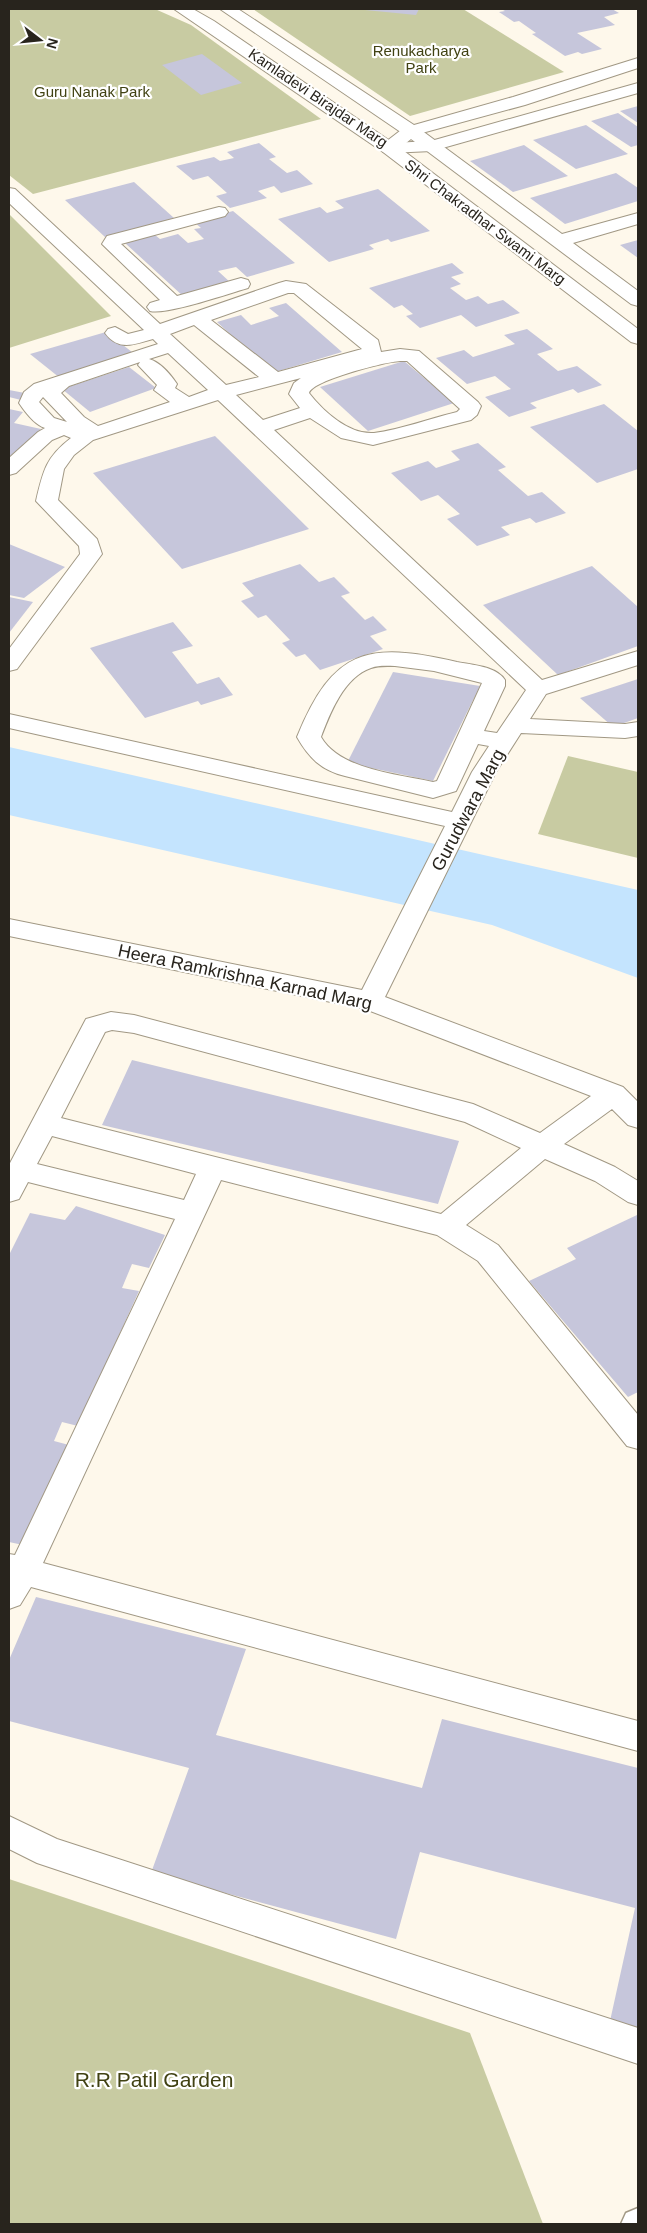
<svg xmlns="http://www.w3.org/2000/svg" width="647" height="2233" viewBox="0 0 647 2233" font-family="Helvetica,sans-serif">
<style>
.green{fill:#c8cba2}
.water{fill:#c4e4fe}
.building{fill:#c6c6db}
.lines{fill:none;stroke-linecap:round;stroke-linejoin:round}
.service-casing{stroke:#a19884;stroke-width:3}
.minor-casing{stroke:#a19884;stroke-width:2}
.tertiary-casing{stroke:#a19884;stroke-width:2}
.service{fill:#fff;fill-rule:evenodd}
.minor{fill:#fff;fill-rule:evenodd}
.tertiary{fill:#fff;fill-rule:evenodd}
.labels{text-anchor:middle;stroke-width:4.5;stroke-linejoin:round;paint-order:stroke}
.far-park-label{font-size:15px;fill:#414213;stroke:#fff}
.far-street-label{font-size:15px;fill:#28241d;stroke:#fff}
.street-label{font-size:18px;fill:#28241d;stroke:#fff}
.near-park-label{font-size:21px;fill:#414213;stroke:#fff}
</style>
<rect width="100%" height="100%" fill="#fef8eb"/>
<g class="green">
<polygon points="9,9 155,9 191,25 321,119 33,194 9,175"/>
<polygon points="253,9 463,9 564,72 410,116"/>
<polygon points="9,214 111,316 9,348"/>
<polygon points="568,756 638,772 638,858 538,834"/>
<polygon points="9,1879 470,2033 543,2224 9,2224"/>
</g>
<polygon class="water" points="9,747 638,890 638,978 492,925 9,815"/>
<g class="building">
<polygon points="355,9 419,9 416,15"/>
<polygon points="501,9 612,9 619,13 604,17 615,25 577,33 602,49 582,54 578,52 565,56 532,34 536,33 519,21 514,22 499,12 505,11"/>
<polygon points="202,54 242,83 201,95 162,65"/>
<polygon points="638,106 638,123 620,111"/>
<polygon points="618,113 638,127 638,145 631,147 591,121"/>
<polygon points="586,125 628,154 576,169 533,140"/>
<polygon points="259,143 276,157 269,159 287,173 297,170 313,184 281,193 274,186 258,191 267,198 230,208 216,196 227,193 208,176 193,180 176,166 214,157 220,161 234,158 227,152"/>
<polygon points="524,145 568,176 513,192 470,161"/>
<polygon points="616,173 638,188 638,201 565,224 530,198"/>
<polygon points="134,182 174,218 105,237 65,200"/>
<polygon points="378,189 430,231 391,242 388,239 369,245 374,249 329,262 278,219 320,207 327,213 344,208 335,201"/>
<polygon points="233,211 295,263 247,277 236,267 218,271 231,283 184,297 125,243 155,235 160,239 178,234 188,243 204,239 194,229 201,228 194,222"/>
<polygon points="638,240 638,258 620,245"/>
<polygon points="452,263 464,273 451,277 461,284 450,288 466,300 478,296 488,304 503,300 520,313 476,327 461,315 420,328 406,316 413,314 402,305 394,308 369,288"/>
<polygon points="286,303 342,352 272,373 217,322 241,315 251,325 279,316 269,308"/>
<polygon points="527,329 553,349 537,354 558,371 577,366 602,385 578,393 573,389 530,403 537,408 509,417 485,397 511,389 495,376 467,384 436,358 464,350 473,357 515,344 504,335"/>
<polygon points="106,332 132,352 60,378 30,354"/>
<polygon points="404,361 454,403 368,431 320,387"/>
<polygon points="129,367 156,388 90,412 62,389"/>
<polygon points="9,390 30,394 25,401 9,397"/>
<polygon points="604,404 638,431 638,469 597,483 530,427"/>
<polygon points="9,409 23,412 14,423 41,429 11,462 9,461"/>
<polygon points="215,436 309,529 182,569 93,473"/>
<polygon points="478,443 506,467 498,470 528,496 542,492 566,513 536,523 530,518 501,527 510,535 477,546 447,519 460,514 438,495 421,501 391,473 428,461 436,468 460,460 451,451"/>
<polygon points="9,544 65,567 24,598 9,595"/>
<polygon points="300,564 319,582 334,577 350,593 341,596 365,620 373,616 387,630 370,636 383,649 320,670 305,654 296,657 282,643 290,640 266,615 258,618 241,601 254,596 242,583"/>
<polygon points="592,566 638,607 638,646 558,675 483,605"/>
<polygon points="9,597 33,602 9,633"/>
<polygon points="173,622 193,646 172,652 197,684 219,677 233,695 201,705 198,701 145,718 90,648"/>
<polygon points="393,672 480,686 433,781 347,763"/>
<polygon points="638,679 638,718 613,727 580,698"/>
<polygon points="132,1060 459,1141 438,1204 102,1125"/>
<polygon points="76,1206 165,1235 149,1268 132,1264 122,1288 139,1291 78,1426 62,1422 54,1441 69,1445 23,1545 9,1542 9,1255 30,1213 65,1220"/>
<polygon points="637,1215 638,1392 628,1397 529,1281 576,1259 567,1248"/>
<polygon points="36,1597 246,1649 216,1735 422,1788 442,1719 638,1768 638,2038 608,2030 635,1908 420,1852 396,1939 151,1873 189,1768 9,1721 9,1660"/>
</g>
<g class="lines">
<g class="service-casing">
<polygon id="service" points="638,2208 638,2224 621,2224 626,2213"/>
</g>
<g class="minor-casing">
<g id="minor">
<polygon points="411,126 417,127 562,234 638,213 638,224 573,243 638,291 638,306 631,304 411,139 400,148 638,329 638,344 631,342 383,152 380,148 383,144 405,127"/>
<path d="M9 188 15 189 160 324 279 283 286 281 306 284 378 340 381 352 400 349 419 351 478 402 481 406 477 415 471 420 373 445 341 438 310 418 274 430 542 680 638 651V665L546 694 530 719 625 724 638 722V736L625 738 521 733 496 772 385 997 623 1087 638 1102V1128L628 1125 612 1109 564 1144 615 1167 638 1181V1205L628 1202 595 1181 545 1159 466 1225 498 1245 638 1415V1449L627 1446 478 1261 437 1235 221 1180 43 1563 638 1721V1751L31 1587 20 1605 9 1609V1554L15 1555 175 1219 28 1182 19 1199 9 1202V1165L86 1019 111 1012 134 1015 473 1104 540 1133 591 1096 365 1009 9 936V919L362 990 445 826 9 728V714L452 812 472 772 489 746 478 744 456 791 433 798 345 776C321 770 309 758 297 737 333 649 367 641 457 662 472 665 496 666 505 680V686L484 731 497 733 526 690 218 400 93 440 74 455 64 469 58 500 97 539 102 554 17 669 9 671V649L80 554 79 546 36 501C43 471 46 457 71 438L64 435 52 440 16 473 9 475V458L38 432 45 428C35 425 25 412 19 403L24 392 34 384 158 344 153 339C135 344 119 352 105 333L108 329 115 327 128 334 144 330 9 203ZM288 293H294L362 349 278 372 211 320ZM194 325 259 377 226 385 170 334ZM168 353 208 390 189 397 175 388 177 384C171 375 160 362 149 359ZM400 361H407L460 409 457 412C431 418 400 430 374 433 349 435 323 411 309 393 313 380 385 362 400 361ZM140 362 138 365 157 385 154 390 170 402 98 426 84 417 61 393 69 386ZM301 378 294 383 289 394 300 408 263 420 236 395ZM43 397 44 398 67 422 54 418 39 402ZM395 666 434 671 482 683 437 781 433 782C398 774 340 770 321 737 330 713 344 677 371 668 379 665 387 666 395 666ZM112 1030 134 1033 465 1122 521 1148 441 1214 61 1118 105 1032ZM52 1136 196 1174 184 1200 37 1164Z"/>
<path d="M219 207 225 208 228 212 225 216 121 244 177 296 241 278 248 280 250 284 248 288C227 294 167 315 150 311L147 307 150 303 160 300 102 244 107 236Z"/>
<polygon points="9,1816 57,1839 638,2028 638,2064 37,1863 9,1849"/>
</g>
</g>
<g class="tertiary-casing">
<g id="tertiary">
<polygon points="174,9 193,9 214,21 393,143 431,141 638,83 638,93 432,151 389,153 383,152"/>
<polygon points="220,9 238,9 414,125 513,97 638,58 638,68 525,105 411,136 405,135"/>
</g>
</g>
<use href="#service" class="service"/>
<use href="#minor" class="minor"/>
<use href="#tertiary" class="tertiary"/>
</g>
<g class="labels">
<g class="far-park-label">
<text x="421" y="56">Renukacharya<tspan x="421" dy="17">Park</tspan></text>
<text x="92" y="97">Guru Nanak Park</text>
</g>
<g class="far-street-label">
<text transform="translate(318 98) rotate(34)" y="5">Kamladevi Birajdar Marg</text>
<text transform="translate(485 222) rotate(37)" y="5">Shri Chakradhar Swami Marg</text>
</g>
<g class="street-label">
<text transform="translate(468 810) rotate(-62)" y="6">Gurudwara Marg</text>
<text transform="translate(245 977) rotate(12)" y="6">Heera Ramkrishna Karnad Marg</text>
</g>
<g class="near-park-label">
<text x="154" y="2087">R.R Patil Garden</text>
</g>
</g>
<rect width="647" height="2233" fill="none" stroke="#28241d" stroke-width="20"/>
<g transform="translate(40 40) rotate(106)" stroke="#ffffff" stroke-width="4" paint-order="stroke">
<path d="M0-4L9 19L0 12L-9 19Z" fill="#28241d"/>
<text y="-8" font-size="14" font-weight="bold" text-anchor="middle" fill="#28241d">N</text>
</g>
</svg>
